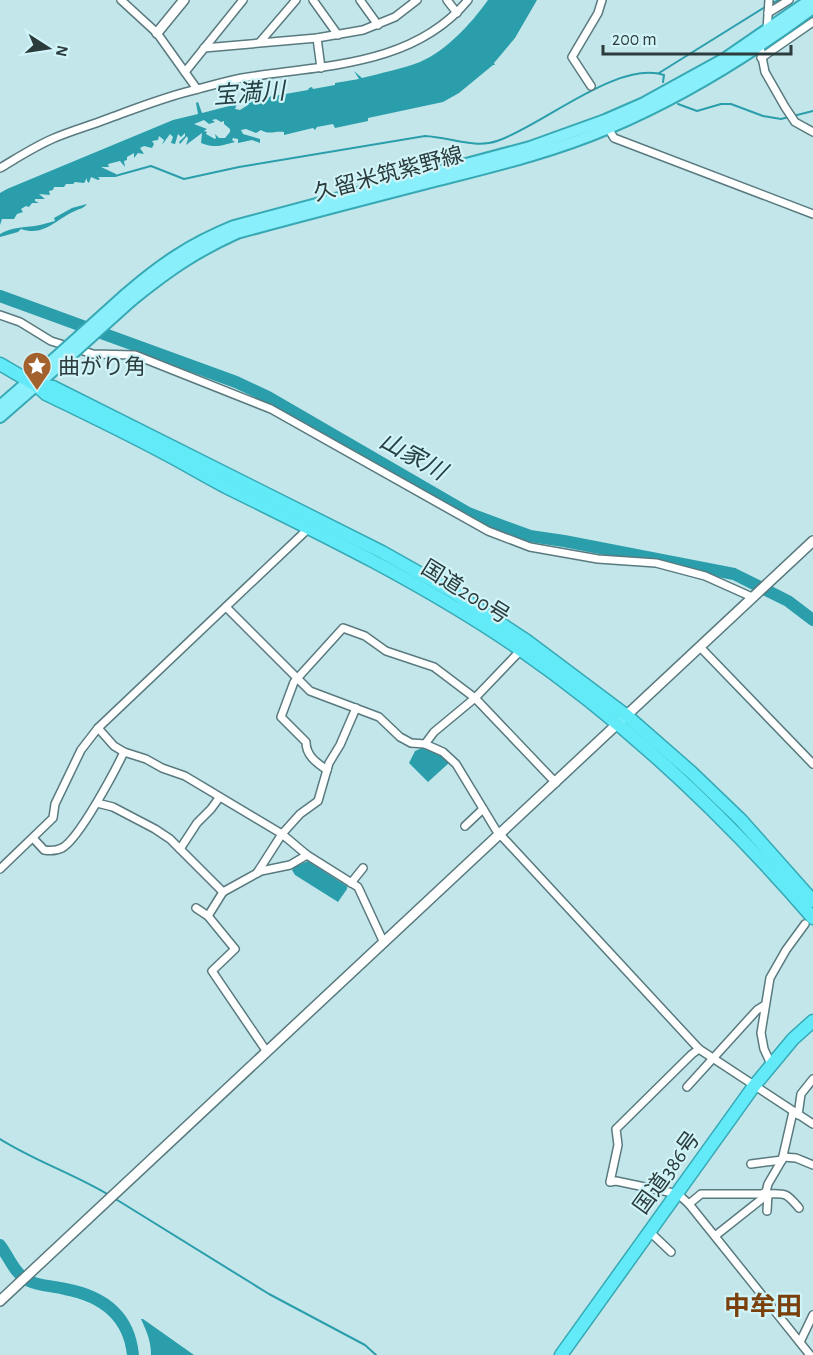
<svg xmlns="http://www.w3.org/2000/svg" width="813" height="1355" viewBox="0 0 813 1355" font-family="'Alegreya Sans','Noto Sans JP',sans-serif">
<style>
.water{fill:#2a9eab;fill-rule:evenodd}
.lines{fill:none;stroke-linecap:round;stroke-linejoin:round}
.stream{stroke:#2a9eab;stroke-width:2}
.river{stroke:#2a9eab;stroke-width:12}
.minor-casing{stroke:#597a7e;stroke-width:10}
.tertiary-casing{stroke:#597a7e;stroke-width:12}
.primary-casing{stroke:#36a9b5;stroke-width:14}
.trunk-casing{stroke:#36a9b5;stroke-width:15}
.minor{stroke:#fff;stroke-width:7}
.tertiary{stroke:#fff;stroke-width:9}
.primary{stroke:#89effa;stroke-width:10}
.trunk{stroke:#62eaf8;stroke-width:12}
.primary-bridge-casing{stroke:#36a9b5;stroke-width:14;stroke-linecap:butt}
.primary-bridge{stroke:#89effa;stroke-width:10}
.labels{text-anchor:middle;stroke-width:4.5;stroke-linejoin:round;paint-order:stroke}
.street-label{font-size:22px;fill:#2c3b3c;stroke:#d0f4f8}
.poi-label{font-size:22px;fill:#2c3b3c;stroke:#d0f4f8;text-anchor:start}
.water-label{font-size:24px;font-style:italic;fill:#274043;stroke:#d0f4f8}
.quarter-label{font-size:26px;font-weight:bold;fill:#7a400c;stroke:#d0f4f8}
</style>
<rect width="100%" height="100%" fill="#c3e6eb"/>
<g class="water">
<path d="M488 0H537L515 38 494 63 495 65H493L459 93 443 102 368 118V121L335 128 333 124 317 127 315 130 313 128 284 135V132C276 131 268 135 261 130L256 133 246 129 241 130 243 134 260 139V143L252 140 238 143V139L233 138 232 140 235 142C222 145 217 149 201 143L202 133 186 145 188 139 187 136 180 144 179 142 185 136V133L181 137 178 134 175 144 171 143 173 137 170 134 162 145 164 140 159 136 158 140 152 141 154 144 152 148 144 146 140 148 144 154 138 153 134 158V153L127 157V160L124 161 125 167 120 161 108 164 109 167H101L116 174V177H98L100 179 98 180 91 177 89 183 87 181V178L84 183 75 182 73 184H66L64 187H54L53 190 49 191 50 195 39 194 45 199H35V201L39 203H32L29 207 26 206 21 209 23 212 17 214 14 219H2L0 225V193L7 189 173 120 198 114 196 103 198 102 202 113 237 104 235 109 240 110 248 105 251 100 308 90 309 88 312 87 313 89 335 85V83L359 79 354 71 362 78C381 73 402 69 420 62 447 50 471 24 488 0ZM216 119 221 122 224 121V124L230 129V132L225 138H219L215 134 216 138 215 139 206 134 207 132 204 131 207 129 194 124 204 120 209 124 215 122 212 120Z"/>
<path d="M87 204C83 209 81 208 75 211 56 219 44 237 21 229L18 232 0 237V234C13 226 26 228 40 225 45 224 50 222 55 221L54 218 72 208Z"/>
<polygon points="422,748 433,750 450,762 428,782 409,763 415,751"/>
<polygon points="308,861 347,886 347,889 338,902 295,875 292,870 294,867"/>
<path d="M141 1319H143L194 1355H151C151 1341 147 1332 141 1319Z"/>
</g>
<g class="lines">
<g class="stream">
<polyline points="770,4 779,0"/>
<polyline points="659,73 765,7"/>
<polyline points="678,104 697,111 721,104 731,104 763,116 781,119 813,111"/>
<path d="M115 176 151 166 184 179 239 167 425 136C449 137 475 149 497 141 542 126 617 60 664 75L663 82"/>
<path d="M0 1139C35 1161 74 1174 109 1195"/>
<polyline points="114,1198 269,1294 365,1345 376,1355"/>
</g>
<g class="river">
<polyline points="0,296 236,382 268,397 468,513 530,536 564,541 734,574 788,601 813,620"/>
<path d="M0 1245C9 1257 15 1275 29 1281 39 1286 54 1286 65 1289 103 1296 129 1316 133 1355"/>
</g>
<g class="minor-casing">
<g id="minor">
<polyline points="121,0 157,33 197,89"/>
<polyline points="313,0 338,35"/>
<polyline points="360,0 378,25"/>
<polyline points="447,0 457,13"/>
<polyline points="768,13 789,0"/>
<polyline points="767,30 769,0"/>
<polyline points="317,38 321,68"/>
<polyline points="260,42 296,0"/>
<polyline points="760,47 765,72 785,107 795,122 813,132"/>
<polyline points="204,48 317,38 363,30 395,17 417,0"/>
<polyline points="761,58 813,22"/>
<polyline points="185,72 243,0"/>
<polyline points="591,86 572,57 598,13 602,0"/>
<polyline points="608,128 614,138 813,214"/>
<path d="M0 168C17 158 34 147 52 139 70 131 89 126 107 119 137 108 167 96 198 89 213 85 227 81 242 78 321 65 413 67 468 0"/>
<polyline points="0,315 20,322 51,341 93,354 135,355 271,409 488,531 530,547 598,559 656,563 705,576 752,597"/>
<polyline points="226,607 310,691 379,717 400,737 411,743 425,744 443,752 456,764 496,830 699,1049 813,1124"/>
<polyline points="700,647 813,764"/>
<polyline points="98,728 114,746 124,752 146,759 162,768 185,776 282,834 307,855 358,887 384,943"/>
<polyline points="425,744 434,732 475,698 521,650"/>
<path d="M327 770C317 763 306 756 306 742L281 717 294 682 343 628 365 636 386 651 434 667 475 698 556 783"/>
<polyline points="97,803 113,807 155,829 170,839 223,892"/>
<polyline points="465,826 483,809"/>
<path d="M33 838 44 850C50 851 56 851 62 848 79 839 115 771 124 752"/>
<polyline points="180,849 197,823 211,809 219,798"/>
<polyline points="0,869 53,818 55,804 81,750 98,728 310,527"/>
<polyline points="257,873 282,834 300,814 318,801 329,763 340,745 356,708"/>
<polyline points="351,883 363,868"/>
<polyline points="196,908 208,916"/>
<polyline points="699,1049 692,1054 616,1129 618,1145 610,1182 616,1181 678,1194 689,1204 810,1355"/>
<polyline points="267,1052 212,971 235,949 208,916 223,892 261,871 290,865 307,855"/>
<polyline points="771,1064 764,1049 761,1033 770,978 786,950 805,924"/>
<polyline points="687,1087 757,1010 765,1005"/>
<polyline points="798,1115 801,1094 813,1079"/>
<polyline points="783,1157 796,1158 813,1165"/>
<polyline points="751,1164 782,1160"/>
<path d="M766 1192 768 1194C787 1193 787 1194 799 1208"/>
<polyline points="689,1204 701,1194 762,1194 766,1192 768,1184 782,1160 793,1112"/>
<polyline points="767,1211 768,1194"/>
<polyline points="650,1232 671,1252"/>
<polyline points="715,1236 768,1194"/>
<polyline points="800,1342 813,1315"/>
</g>
</g>
<g class="tertiary-casing">
<g id="tertiary">
<polyline points="157,33 184,0"/>
<polyline points="0,1301 813,541"/>
</g>
</g>
<g class="primary-casing">
<g id="primary">
<path d="M126 294C162 263 190 244 234 226L530 147 605 120 644 103 724 59 810 0"/>
<path d="M132 300C168 271 195 252 237 233 303 215 369 198 435 181 494 166 553 152 609 128 682 97 750 55 813 8"/>
<polyline points="0,406 55,358"/>
<polyline points="0,417 62,363"/>
</g>
</g>
<g class="trunk-casing">
<g id="trunk">
<path d="M0 364 36 385 46 394C85 413 125 432 164 453 185 464 205 476 226 487 326 536 426 585 518 648 628 724 726 817 813 918"/>
<polyline points="36,385 53,387 382,552 453,592 527,641 627,716 691,772 741,820 813,901"/>
<polyline points="561,1355 754,1086 793,1039 813,1021"/>
</g>
</g>
<use href="#minor" class="minor"/>
<use href="#tertiary" class="tertiary"/>
<use href="#primary" class="primary"/>
<use href="#trunk" class="trunk"/>
<g class="primary-bridge-casing">
<g id="primary-bridge">
<polyline points="55,358 126,294"/>
<polyline points="62,363 132,300"/>
</g>
</g>
<use href="#primary-bridge" class="primary-bridge"/>
</g>
<defs>
<g id="sight-pin" transform="scale(1.5)"><path d="M0 17L-7.5 6A9.5 9.5 0 1 1 7.5 6Z" fill="#a2612d" stroke="#d0f4f8"/><path d="M0-6L1.8-2.2L6-1.7L2.9 1.2L3.7 5.4L0 3.3L-3.7 5.4L-2.9 1.2L-6-1.7L-1.8-2.2Z" fill="#fff"/></g>
</defs>
<g fill-rule="evenodd">
<use href="#sight-pin" x="37" y="366"/>
</g>
<g class="labels">
<g class="street-label">
<text transform="translate(388 173) rotate(-15)" y="8">久留米筑紫野線</text>
<text transform="translate(466 591) rotate(32)" y="8">国道200号</text>
<text transform="translate(666 1172) rotate(-54)" y="8">国道386号</text>
</g>
<g class="poi-label">
<text x="58" y="374">曲がり角</text>
</g>
<g class="water-label">
<text transform="translate(249 93) rotate(-4)" y="8">宝満川</text>
<text transform="translate(413 456) rotate(29)" y="8">山家川</text>
</g>
<g class="quarter-label">
<text x="763" y="1315">中牟田</text>
</g>
</g>
<g transform="translate(48 48) rotate(102)" stroke="#d0f4f8" stroke-width="4.5" paint-order="stroke">
<path d="M0-4.5L10 22L0 15L-10 22Z" fill="#2c3b3c"/>
<text y="-9" font-size="16" font-weight="bold" text-anchor="middle" fill="#2c3b3c">N</text>
</g>
<path d="M603 45v9h188v-9" fill="none" stroke="#2c3b3c" stroke-width="3"/>
<text x="612" y="45" font-size="18" fill="#2c3b3c" stroke="#d0f4f8" stroke-width="4.5" paint-order="stroke">200 m</text>
</svg>
